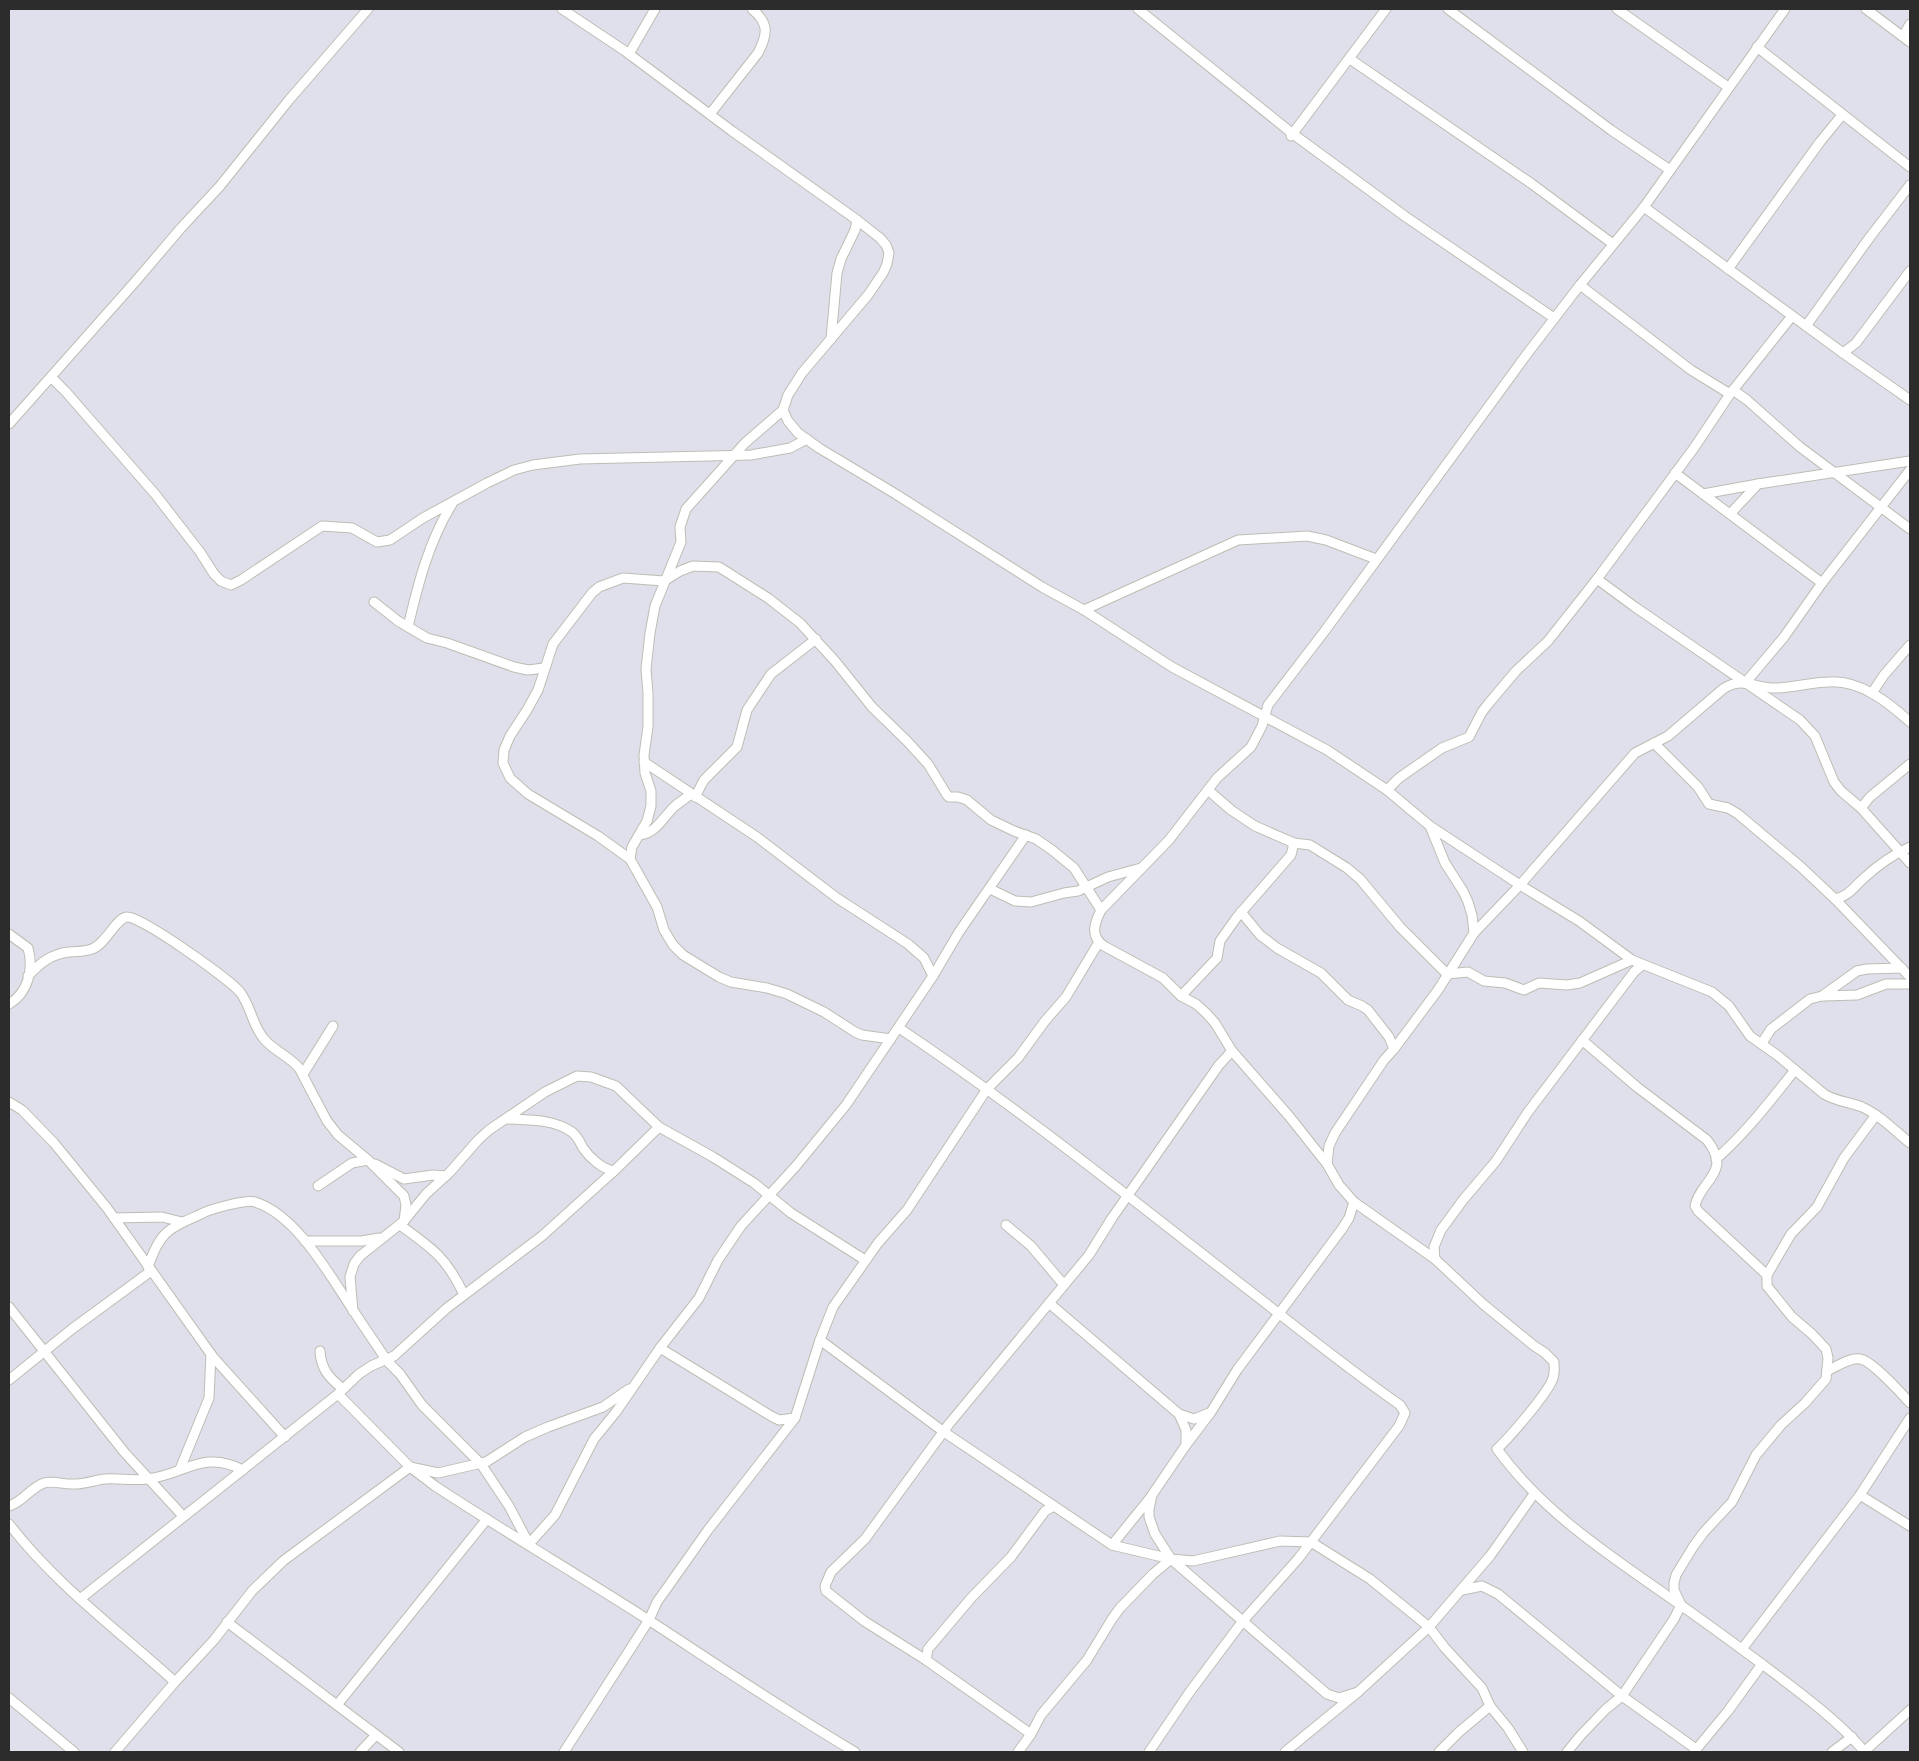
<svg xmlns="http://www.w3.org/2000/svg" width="1919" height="1761" viewBox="0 0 1919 1761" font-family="Overpass,sans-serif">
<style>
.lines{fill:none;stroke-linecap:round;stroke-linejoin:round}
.street-casing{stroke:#bcbeb3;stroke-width:11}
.street{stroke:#fff;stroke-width:9}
</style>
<rect width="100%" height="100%" fill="#e0e0ec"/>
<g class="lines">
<g class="street-casing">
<g id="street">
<path d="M562 9 625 51 732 131 857 220 880 238 886 245 889 253 887 264 883 273 868 295 802 373 788 395 783 410 788 421 798 433 819 448 894 493 1042 587 1084 610 1172 667 1327 750 1387 790 1430 826 1520 885 1579 921 1632 960 1712 992 1729 1006 1750 1036 1777 1055 1824 1094C1835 1101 1849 1102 1862 1107 1880 1115 1895 1131 1910 1143"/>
<polyline points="1138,9 1293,134 1406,217 1554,318"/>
<polyline points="1448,9 1611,130 1670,170"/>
<polyline points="1617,9 1728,87"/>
<path d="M1785 9 1644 207 1580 285 1527 354 1324 632 1268 705 1262 726 1251 747 1217 778 1169 840 1101 910C1094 924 1090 936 1104 946L1163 978 1181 996 1196 1004 1206 1013 1215 1023 1232 1051 1289 1116 1327 1164 1339 1185 1354 1202 1435 1259 1483 1304 1533 1345 1545 1353 1554 1362C1554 1367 1555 1373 1553 1378 1549 1392 1509 1438 1497 1449 1543 1512 1605 1552 1669 1597 1704 1621 1739 1647 1774 1673 1806 1697 1839 1722 1865 1752"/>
<polyline points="1866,9 1910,42"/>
<polyline points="1903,36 1910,24"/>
<polyline points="1757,47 1910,167"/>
<polyline points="629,54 655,9"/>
<polyline points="1350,59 1532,184 1613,244"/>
<path d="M710 114 758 53C768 34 769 23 752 9"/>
<polyline points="1291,136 1386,9"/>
<polyline points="1644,207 1843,353 1910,400"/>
<polyline points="1728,269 1820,142 1842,115"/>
<polyline points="1580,285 1691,370 1730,394"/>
<polyline points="1806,326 1870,237 1910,185"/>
<polyline points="831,339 837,273 841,259 855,230 857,220"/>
<polyline points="1843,353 1856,343 1910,271"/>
<polyline points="51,377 66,392 155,494 200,552 214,574 221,581 231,585 241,580 322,526 352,528 377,542 390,540 423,518 487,483 514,470 533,465 580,459 751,455 790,448 807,439"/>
<polyline points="1733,390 1747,400 1800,447 1910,529"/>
<polyline points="783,410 745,443 686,509 680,527 681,542 655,606 650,633 646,669 648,693 648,727 644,755 645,773 651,791 651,806 647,821 632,847 630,859 657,907 664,930 673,945 683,955 719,977 731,982 767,988 787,994 824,1012 855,1032 862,1035 891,1039"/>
<polyline points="9,424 135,282 181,228 220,186 289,100 368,9"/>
<polyline points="1675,473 1822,583"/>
<polyline points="1703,494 1758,484"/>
<polyline points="1730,514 1758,484 1910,461"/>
<polyline points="1597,579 1635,607 1800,720 1815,736 1834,782 1841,791 1861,808 1910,863"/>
<polyline points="374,602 398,621 427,638 447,643 514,667 528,670 544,668"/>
<polyline points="1084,610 1238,540 1307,536 1326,540 1376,559"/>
<path d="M408 627C418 584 429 541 452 504"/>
<polyline points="1746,682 1784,637 1822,583 1910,470"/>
<polyline points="1872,693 1884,675 1910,645"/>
<polyline points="1654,743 1698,787 1709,804 1728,808 1738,814 1801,867 1835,899 1910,977"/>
<polyline points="644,762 757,837 837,898 908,944 924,958 933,976"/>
<polyline points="1208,790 1231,810 1255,826 1294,843 1310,845 1347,868 1360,879 1400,927 1447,974 1468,972 1484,981 1505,983 1524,990 1539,983 1567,985 1580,983 1632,960"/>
<polyline points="1387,790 1399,778 1442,748 1469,737 1482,712 1489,703 1516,671 1548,641 1597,579 1694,448 1730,394 1792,316"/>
<polyline points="695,797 704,780 737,747 747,710 771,674 816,639"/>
<polyline points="1861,808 1870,797 1910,764"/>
<polyline points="1430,826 1445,863 1463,891 1468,902 1472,915 1474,933"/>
<path d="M639 835C656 834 663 817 675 806 680 802 686 798 691 794"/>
<polyline points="630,859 598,836 528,794 510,778 503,763 504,750 510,736 527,710 538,690 553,644 592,593 599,587 623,578 664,581 680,571 693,566 719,567 768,598 800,623 835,661 872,707 907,741 928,764 947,795 949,797 958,797 967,800 991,820 1014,831 1036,839 1052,850 1074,868 1101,910"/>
<polyline points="990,889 1015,901 1031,902 1064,893 1078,891 1108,877 1141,868"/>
<path d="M1835 899C1849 896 1854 887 1864 878 1877 866 1894 854 1910 847"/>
<polyline points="1241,912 1260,935 1277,948 1321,973 1348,1000 1362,1006 1368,1010 1389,1037 1394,1049"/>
<path d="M9 934 28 948C34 969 28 993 9 1004"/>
<path d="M28 976C40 963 51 954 69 952 77 951 84 952 92 949 106 944 116 918 127 917 141 916 229 979 240 992 251 1006 252 1025 264 1039 274 1051 289 1056 299 1068L327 1121 338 1135 368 1160 404 1196 406 1205 404 1221"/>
<polyline points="1181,996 1217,958 1220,941 1237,917 1291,855 1294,843"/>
<polyline points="1823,996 1857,995 1886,984 1910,984"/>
<path d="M899 1028C1023 1111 1140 1206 1259 1298 1305 1334 1351 1371 1400 1405L1405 1413 1399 1426 1298 1559 1242 1622 1189 1693 1149 1752"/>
<path d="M1582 1040 1637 1087 1707 1140C1733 1173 1700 1180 1695 1206L1698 1211 1767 1275"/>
<polyline points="1762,1043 1771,1029 1810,999 1822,996 1857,971 1867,969 1902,968"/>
<polyline points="303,1074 333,1026"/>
<polyline points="9,1102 22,1110 54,1143 107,1208 213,1357 285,1437"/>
<path d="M507 1119C529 1120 553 1119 572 1132 578 1137 580 1142 583 1148 590 1158 602 1169 614 1171"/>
<path d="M1716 1159C1746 1133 1770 1101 1795 1070"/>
<polyline points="375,1164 404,1179 433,1175 446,1176"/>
<path d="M1327 1164 1329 1146 1335 1133 1384 1060 1394 1049 1438 990 1474 933 1520 885 1635 753 1668 736 1723 689C1741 676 1755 688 1775 688 1793 688 1811 682 1829 682 1860 680 1888 702 1910 722"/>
<polyline points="318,1186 352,1163 368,1160"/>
<polyline points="1354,1202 1349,1218 1342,1229 1237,1370 1211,1412 1186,1445 1152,1495 1149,1509 1149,1517 1155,1534 1171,1559 1327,1694 1339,1698 1358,1692"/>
<polyline points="114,1218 162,1217 182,1222"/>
<path d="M400 1225C432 1248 447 1258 464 1295"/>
<polyline points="1006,1225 1031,1246 1064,1285"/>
<polyline points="305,1241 362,1241 379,1238"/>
<polyline points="1435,1259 1434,1247 1441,1230 1463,1200 1496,1161 1528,1112 1634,972 1642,965"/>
<path d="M148 1267C160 1231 168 1229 201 1214 210 1209 247 1199 255 1202 297 1215 330 1276 353 1310 364 1327 376 1344 387 1361L400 1374 422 1405 481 1464 509 1506 529 1544 555 1515 594 1439 616 1412 660 1348 699 1298 718 1260 741 1226 796 1166 846 1105 933 976 959 932 1026 835"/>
<polyline points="1049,1303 1179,1414 1186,1430 1186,1445"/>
<polyline points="9,1307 125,1453 183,1516"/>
<polyline points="353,1311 350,1277 354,1264 360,1256 404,1221 426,1194 450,1172 478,1140 489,1130 545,1092 577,1076 591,1077 616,1086 659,1127 713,1157 754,1183 791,1213 865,1260"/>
<polyline points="820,1340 944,1432 1112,1545 1171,1559 1193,1561 1280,1541 1311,1542 1370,1579 1429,1627 1445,1648 1482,1688 1490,1706 1508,1728 1523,1752"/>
<polyline points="660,1348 771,1416 779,1420 795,1418"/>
<path d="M320 1351C321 1369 329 1378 343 1389"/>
<path d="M1827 1371C1836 1367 1850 1357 1860 1359 1871 1360 1902 1394 1910 1403"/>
<polyline points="9,1380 72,1329 151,1271"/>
<path d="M338 1394 410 1467 435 1486C505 1532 577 1574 647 1619 716 1664 784 1710 855 1752"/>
<polyline points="1179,1414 1194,1419 1209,1413"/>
<polyline points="180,1469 209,1398 211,1354"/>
<polyline points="1860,1495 1910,1526"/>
<path d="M9 1506C23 1502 30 1488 44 1483 53 1480 65 1485 74 1484 85 1484 95 1480 105 1479 119 1478 133 1481 147 1479 184 1475 203 1449 243 1470"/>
<path d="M9 1524C56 1585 118 1630 175 1682"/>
<polyline points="1112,1545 1150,1498"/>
<polyline points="1462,1590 1482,1586 1498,1594 1622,1696 1696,1749"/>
<polyline points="80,1599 338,1394 359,1374 371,1366 394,1356 447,1308 542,1236 614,1171 659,1127"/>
<polyline points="227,1622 399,1752"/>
<polyline points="1742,1649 1860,1495 1910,1418"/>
<polyline points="926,1660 928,1649 972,1597 1011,1557 1045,1511 1054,1506"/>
<polyline points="9,1698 74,1752"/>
<polyline points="337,1705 487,1519"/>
<polyline points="1031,1734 926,1660 864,1621 826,1591 825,1586 831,1572 865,1539 949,1424 1089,1255 1112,1218 1219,1065 1232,1051"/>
<polyline points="1865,1751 1910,1710"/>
<polyline points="115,1752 175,1682 214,1640 252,1591 283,1561 410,1467 438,1473 486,1462 525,1437 548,1427 603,1407 629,1389"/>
<polyline points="360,1752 376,1735"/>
<polyline points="564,1752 649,1620 657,1602 667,1588 708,1530 795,1418 820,1340 833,1307 878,1243 907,1210 987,1089 1018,1058 1045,1021 1066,997 1099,942"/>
<polyline points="1018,1752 1031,1734 1041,1715 1087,1660 1112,1619 1120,1608 1153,1574 1171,1559"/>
<polyline points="1285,1752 1358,1692 1429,1627 1490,1556 1534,1494"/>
<polyline points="1439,1752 1459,1732 1490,1706"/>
<polyline points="1567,1752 1581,1735 1606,1709 1622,1696 1674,1619 1681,1605 1674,1590 1674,1583 1676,1575 1693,1547 1704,1532 1732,1502 1756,1455 1781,1425 1805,1403 1826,1379 1828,1358 1826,1349 1812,1334 1792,1317 1767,1286 1767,1275 1791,1234 1817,1207 1844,1158 1876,1115"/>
<polyline points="1694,1752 1728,1711 1762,1664"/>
<polyline points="1832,1752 1852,1737"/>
</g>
</g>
<use href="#street" class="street"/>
</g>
<rect width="1919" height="1761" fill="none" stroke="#2c2c2c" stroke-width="20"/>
</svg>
